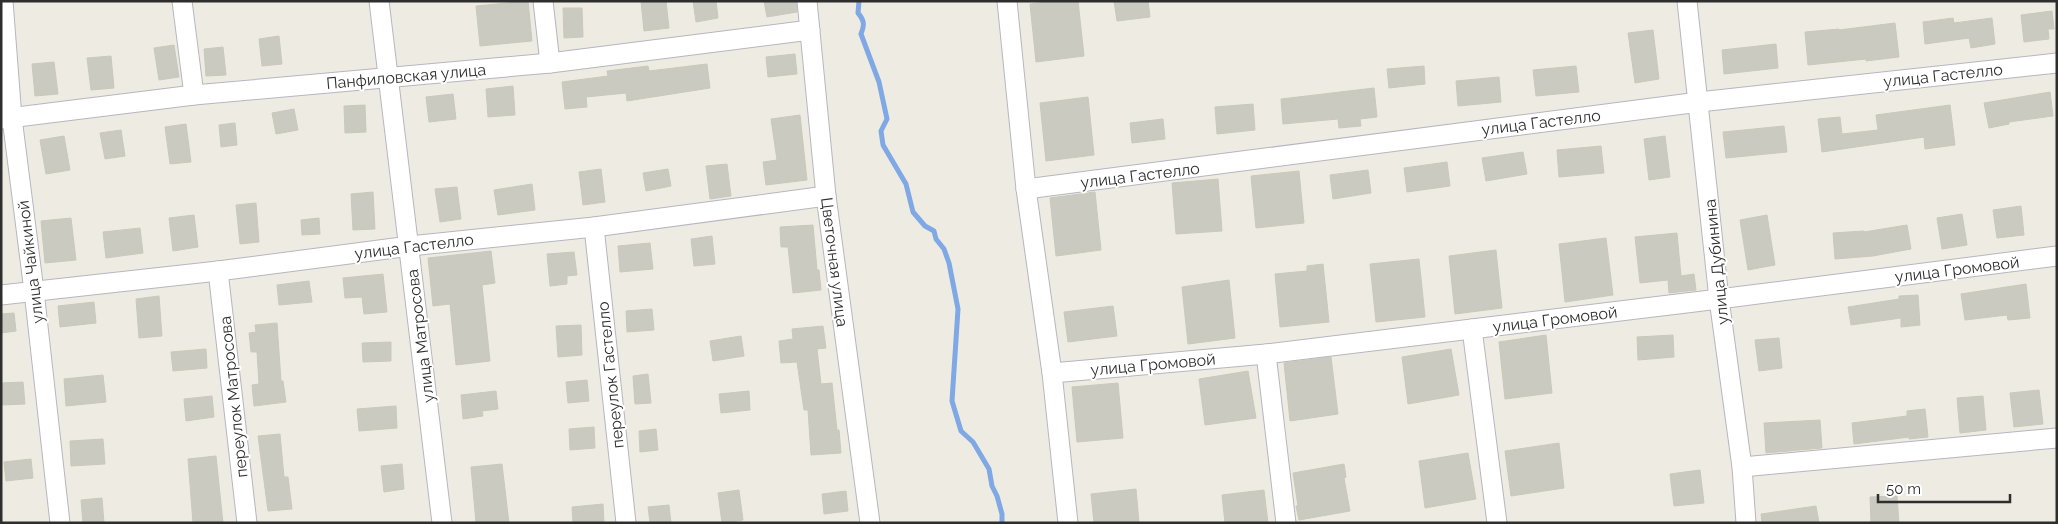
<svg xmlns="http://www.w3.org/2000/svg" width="2058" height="524" viewBox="0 0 2058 524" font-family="Raleway,sans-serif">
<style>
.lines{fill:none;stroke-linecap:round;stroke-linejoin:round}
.stream{stroke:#7fa8e5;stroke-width:5}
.building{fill:#cacac0;stroke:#c9c9bb}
.minor-casing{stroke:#b7b5c0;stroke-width:21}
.minor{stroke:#fff;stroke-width:19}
.labels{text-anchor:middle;stroke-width:4;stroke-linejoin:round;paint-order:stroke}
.street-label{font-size:16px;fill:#2e2e2e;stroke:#fff}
</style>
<rect width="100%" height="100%" fill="#eeece2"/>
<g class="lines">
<path class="stream" d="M859 1 858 13C864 20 865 25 861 34L879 82 887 119 881 131 883 145 906 184 913 212 925 226 934 231 936 239 944 249 949 263 958 309 952 401 961 431 973 442 989 469 992 486 997 496 1002 514V523"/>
</g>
<g class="building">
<polygon points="528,1 532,41 480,46 476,6"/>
<polygon points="641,1 666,1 669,28 644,31"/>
<polygon points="693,1 716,1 718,18 696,22"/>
<polygon points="764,1 796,1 797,12 767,17"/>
<polygon points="1055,1 1078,1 1084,56 1036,62 1030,4"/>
<polygon points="1114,1 1148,1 1150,17 1117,21"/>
<polygon points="563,8 582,8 583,37 564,38"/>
<polygon points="2052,11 2054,29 2048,29 2049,39 2024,42 2021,15"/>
<polygon points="1953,18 1954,23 1992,18 1995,44 1971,48 1969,38 1925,44 1923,22"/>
<polygon points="1895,23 1899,57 1866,61 1866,59 1808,65 1805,32 1839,29 1839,30"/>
<polygon points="1653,30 1659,79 1635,83 1628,33"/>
<polygon points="279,36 282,64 262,66 259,39"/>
<polygon points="1776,44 1778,68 1724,74 1722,50"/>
<polygon points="174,45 179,77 159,80 154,48"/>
<polygon points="223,47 226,75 206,76 204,49"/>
<polygon points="795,54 797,74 768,77 766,57"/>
<polygon points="111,56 114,88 91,90 87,58"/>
<polygon points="54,62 58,94 35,96 32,64"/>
<polygon points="707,64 710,88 627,101 626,93 586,97 587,107 565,109 562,82 608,76 607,71 648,66 649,71"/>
<polygon points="1424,66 1425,84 1389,88 1387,69"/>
<polygon points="1576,66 1579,92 1536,96 1533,70"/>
<polygon points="1499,77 1501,102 1458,106 1456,81"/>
<polygon points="513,86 515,115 488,117 486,89"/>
<polygon points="1374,88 1377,117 1360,119 1361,126 1339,128 1338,119 1283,124 1281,99"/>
<polygon points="2050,92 2053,116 2009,122 2009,124 1989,128 1984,103"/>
<polygon points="453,94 456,119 429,122 426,97"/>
<polygon points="1088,97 1094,155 1046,161 1040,103"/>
<polygon points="1253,104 1255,130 1217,134 1215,107"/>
<polygon points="365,105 366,132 345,133 344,106"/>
<polygon points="1950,105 1955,145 1925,149 1924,137 1822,152 1818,119 1840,117 1842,134 1878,130 1876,115"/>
<polygon points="294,109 298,130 276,134 272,113"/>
<polygon points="800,115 807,180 766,185 763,162 777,160 771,119"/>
<polygon points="1163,119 1165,139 1132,143 1130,123"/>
<polygon points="235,123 237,145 221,147 219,125"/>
<polygon points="186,124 191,162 170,164 165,127"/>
<polygon points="1784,126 1787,152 1726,158 1723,132"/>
<polygon points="121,130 125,156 105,159 100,133"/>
<polygon points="64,136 70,170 46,174 40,140"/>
<polygon points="1665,136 1670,177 1649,180 1644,139"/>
<polygon points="1601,146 1604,173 1559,177 1557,150"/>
<polygon points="1523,152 1527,174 1486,181 1482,158"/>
<polygon points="1447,162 1450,186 1407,192 1404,168"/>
<polygon points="727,164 731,196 710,199 706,166"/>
<polygon points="601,169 605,202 583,205 579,172"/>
<polygon points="668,169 671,186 646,191 643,173"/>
<polygon points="1368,170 1371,193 1333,199 1330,175"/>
<polygon points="1299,171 1304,223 1256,228 1251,176"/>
<polygon points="1218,179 1222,231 1176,234 1172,183"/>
<polygon points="532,184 535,210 498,215 494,190"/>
<polygon points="457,187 461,219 440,222 435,189"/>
<polygon points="373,192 375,229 353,230 351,194"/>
<polygon points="1095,192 1101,250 1056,256 1050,198"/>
<polygon points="256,203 259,242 240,244 236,205"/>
<polygon points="2021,206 2024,235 1997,238 1993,210"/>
<polygon points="1962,214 1967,245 1942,249 1937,218"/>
<polygon points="194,215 198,247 173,251 169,218"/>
<polygon points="1767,215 1775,265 1748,270 1740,220"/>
<polygon points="71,218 76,260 45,263 41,221"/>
<polygon points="319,218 320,234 302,235 301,220"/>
<polygon points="813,225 817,270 819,270 821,290 793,293 788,247 781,247 780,227"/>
<polygon points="1907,225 1911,249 1873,256 1835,259 1833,233 1864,231 1864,232"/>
<polygon points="140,228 143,253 106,258 103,232"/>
<polygon points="1677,233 1681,276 1694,274 1696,290 1669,293 1668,280 1640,283 1635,237"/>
<polygon points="712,236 715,264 694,266 691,239"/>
<polygon points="1606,238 1613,295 1565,302 1559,244"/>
<polygon points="650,243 653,269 620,272 618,246"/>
<polygon points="1496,250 1502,308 1455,314 1449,256"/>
<polygon points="491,251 495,283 482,285 490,361 456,365 450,304 433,306 428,258"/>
<polygon points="574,252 577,275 567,276 567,284 550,286 547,254"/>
<polygon points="1419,259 1425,317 1376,322 1370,264"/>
<polygon points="1323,264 1329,322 1280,327 1275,274 1307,271 1307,266"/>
<polygon points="383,274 387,312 364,314 362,297 345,298 343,278"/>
<polygon points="1229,280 1235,338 1188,344 1182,287"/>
<polygon points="309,281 312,302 279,305 277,285"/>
<polygon points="2026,284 2030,318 2008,320 2007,315 1965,320 1961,294"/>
<polygon points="1918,295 1920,325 1901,327 1901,318 1851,325 1848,307 1899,299 1899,296"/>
<polygon points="159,296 162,336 139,338 136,299"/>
<polygon points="94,302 96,323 60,327 58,306"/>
<polygon points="1113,306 1117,336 1068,342 1064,312"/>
<polygon points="652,309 654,330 627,332 626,311"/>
<polygon points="14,313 16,331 1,333 1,314"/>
<polygon points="277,323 281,381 283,381 286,402 254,406 252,385 259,384 257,352 251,352 249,333 256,332 255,325"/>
<polygon points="581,325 582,355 558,357 556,326"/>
<polygon points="823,326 826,348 817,349 821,384 832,383 837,430 839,430 841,453 811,455 808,410 804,410 797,362 781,363 779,341 793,339 792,329"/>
<polygon points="1546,335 1552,393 1505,399 1499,342"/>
<polygon points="1673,335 1674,357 1638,360 1637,337"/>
<polygon points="741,336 744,356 713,361 710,341"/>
<polygon points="1779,338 1782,368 1759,371 1755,340"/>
<polygon points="391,342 391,361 363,362 362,343"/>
<polygon points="206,349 207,368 173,371 171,352"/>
<polygon points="1451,349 1459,395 1408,404 1402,357"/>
<polygon points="1331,357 1338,414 1290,421 1284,363"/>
<polygon points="1248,371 1256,418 1205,425 1199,379"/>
<polygon points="648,374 651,403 635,404 633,376"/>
<polygon points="103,375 106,402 66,406 64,379"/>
<polygon points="587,380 589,401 568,403 566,382"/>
<polygon points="23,382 25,404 1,405 1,383"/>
<polygon points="1118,383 1123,438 1077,442 1072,387"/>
<polygon points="2039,390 2043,424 2014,427 2010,393"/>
<polygon points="496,391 498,409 482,411 483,416 463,419 461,395"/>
<polygon points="749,391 750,410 721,413 719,394"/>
<polygon points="212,396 214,417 186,421 184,399"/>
<polygon points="1983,396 1986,430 1960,433 1957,398"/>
<polygon points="396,406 397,428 359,431 357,409"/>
<polygon points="1925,409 1928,437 1909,439 1909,437 1854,444 1852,423 1907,416 1907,411"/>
<polygon points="1820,420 1822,448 1766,453 1764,423"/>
<polygon points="594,427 595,448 570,450 569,429"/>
<polygon points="656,429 658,450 640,452 639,431"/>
<polygon points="280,434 284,477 288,477 292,509 268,511 258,436"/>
<polygon points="103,439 105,464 71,466 70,441"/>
<polygon points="1559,443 1564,488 1511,496 1505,451"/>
<polygon points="1468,453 1476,499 1425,508 1419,461"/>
<polygon points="216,456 223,523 193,523 188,459"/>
<polygon points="31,459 33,478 6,481 4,462"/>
<polygon points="402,464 404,489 384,492 381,466"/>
<polygon points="502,464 509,523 476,523 471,467"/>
<polygon points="1344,464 1346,477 1344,478 1350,511 1299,520 1296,506 1298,506 1293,473"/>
<polygon points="1700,470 1704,503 1674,506 1670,474"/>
<polygon points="1136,489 1139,523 1094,523 1091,494"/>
<polygon points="739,490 743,520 722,523 718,493"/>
<polygon points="1264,490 1268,523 1225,523 1222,495"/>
<polygon points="846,491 848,511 824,514 822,494"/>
<polygon points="1897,496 1899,523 1871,523 1870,497"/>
<polygon points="102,498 104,523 83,523 81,500"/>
<polygon points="603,504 604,523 573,523 572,507"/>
<polygon points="669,505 671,523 650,523 648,507"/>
<polygon points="1816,506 1819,523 1762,523 1761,514"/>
</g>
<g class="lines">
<g class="minor-casing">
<g id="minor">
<polyline points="3,1 12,118 34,291 60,523"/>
<polyline points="182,1 194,95"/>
<polyline points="379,1 442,523"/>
<polyline points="543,1 550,63"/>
<polyline points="807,1 826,196 870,523"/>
<polyline points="1007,1 1026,189 1052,373 1068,523"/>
<polyline points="1687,1 1719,299 1742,467 1746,523"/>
<polyline points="1,119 194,95 550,63 810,30"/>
<polyline points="1026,189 1699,102 2057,63"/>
<polyline points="594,227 626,523"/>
<polyline points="218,271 247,523"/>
<polyline points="1,295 218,271 410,246 594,227 826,196"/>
<polyline points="1472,329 1497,523"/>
<polyline points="1266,354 1286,523"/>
<polyline points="1052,373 1266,354 1719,299 2057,256"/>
<polyline points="1742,467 2057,438"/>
</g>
</g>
<use href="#minor" class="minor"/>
</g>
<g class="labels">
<g class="street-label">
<text transform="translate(1943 75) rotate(-6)" y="6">улица Гастелло</text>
<text transform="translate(406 76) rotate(-5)" y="6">Панфиловская улица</text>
<text transform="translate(1541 122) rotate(-7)" y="6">улица Гастелло</text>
<text transform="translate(1140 175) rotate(-7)" y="6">улица Гастелло</text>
<text transform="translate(414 246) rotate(-7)" y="6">улица Гастелло</text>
<text transform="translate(30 262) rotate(-97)" y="6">улица Чайкиной</text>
<text transform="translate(835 262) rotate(83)" y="6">Цветочная улица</text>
<text transform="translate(1716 262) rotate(-96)" y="6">улица Дубинина</text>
<text transform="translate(1957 269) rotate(-7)" y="6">улица Громовой</text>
<text transform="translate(1555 319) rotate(-7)" y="6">улица Громовой</text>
<text transform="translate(420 336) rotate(-97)" y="6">улица Матросова</text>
<text transform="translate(1153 364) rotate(-5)" y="6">улица Громовой</text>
<text transform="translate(610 375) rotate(-96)" y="6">переулок Гастелло</text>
<text transform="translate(233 397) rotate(-96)" y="6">переулок Матросова</text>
</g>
</g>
<rect width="2058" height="524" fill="none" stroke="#2e2e2e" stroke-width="5"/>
<path d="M1878 494v8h132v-8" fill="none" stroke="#2e2e2e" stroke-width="2.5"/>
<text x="1886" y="494" font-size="15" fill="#2e2e2e" stroke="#ffffff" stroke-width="4" paint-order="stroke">50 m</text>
</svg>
